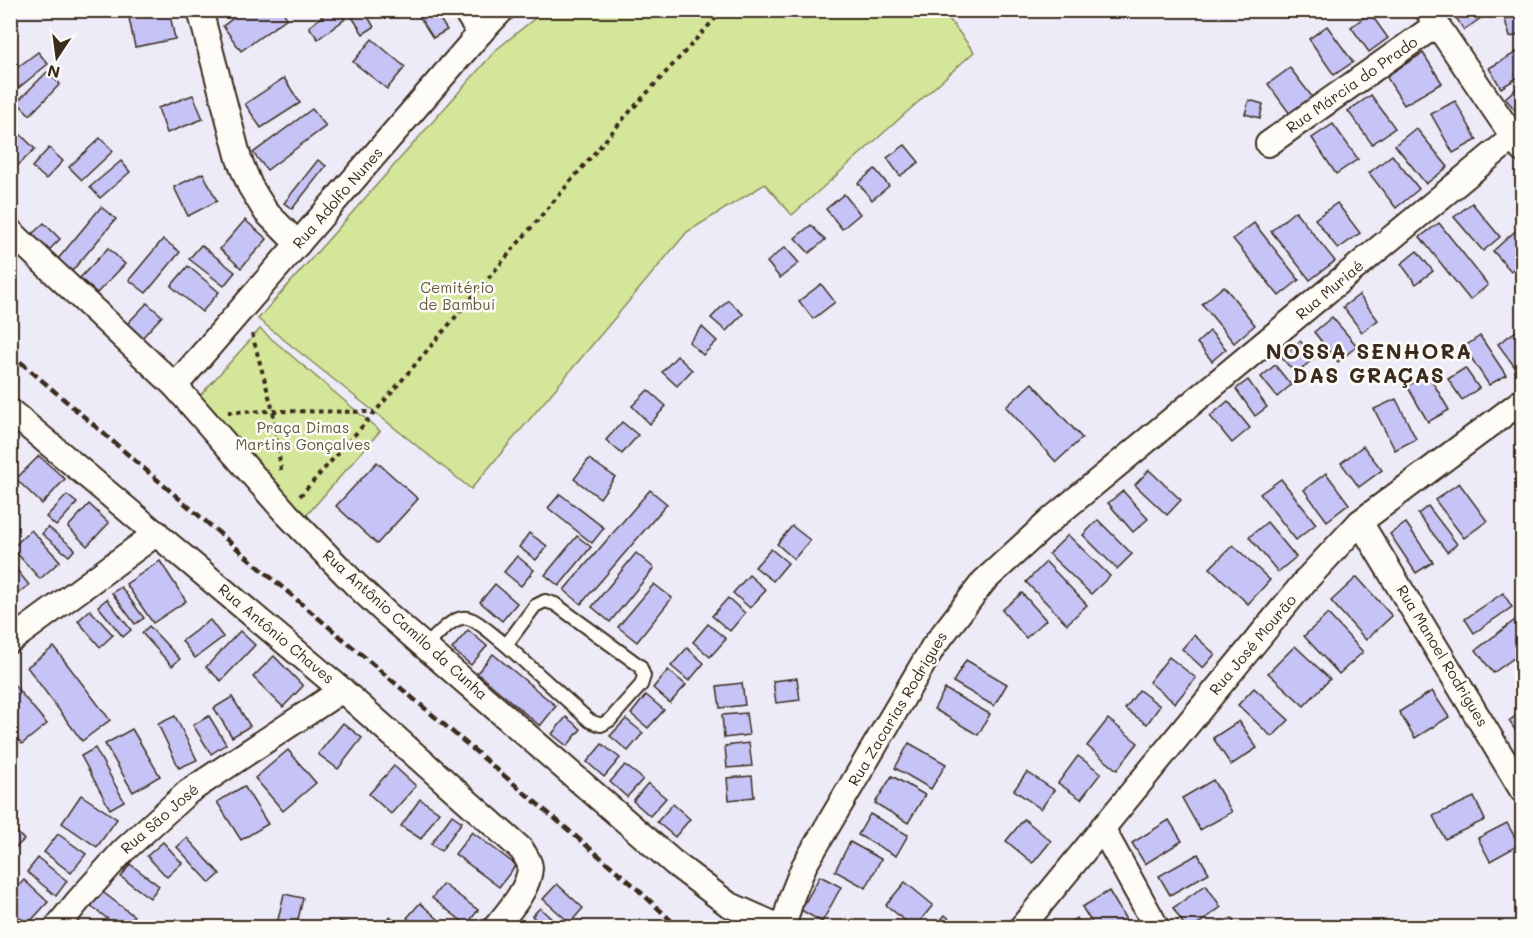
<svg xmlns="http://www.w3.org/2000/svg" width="1533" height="938" viewBox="0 0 1533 938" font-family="Mali,sans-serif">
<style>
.green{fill:#d4e699;stroke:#88885c;stroke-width:1.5}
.building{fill:#c6c4f6;stroke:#3b2a1e;stroke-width:1.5}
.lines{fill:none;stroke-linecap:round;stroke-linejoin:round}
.lane-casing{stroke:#3b2a1e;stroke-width:16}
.street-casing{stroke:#3b2a1e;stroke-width:28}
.path{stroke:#3b2a1e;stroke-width:4;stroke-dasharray:4.5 4.5;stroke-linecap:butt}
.lane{stroke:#fdfcf7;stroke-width:12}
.street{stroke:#fdfcf7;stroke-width:24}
.rail{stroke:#3b2a1e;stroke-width:4.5;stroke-dasharray:9 4.5;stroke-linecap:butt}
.labels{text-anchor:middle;stroke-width:5;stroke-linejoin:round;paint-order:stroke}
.street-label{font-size:15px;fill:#3b2a1e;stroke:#fdfcf7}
.park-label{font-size:15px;fill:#61593d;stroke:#fdfcf7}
.district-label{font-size:21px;font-weight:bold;letter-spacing:1.5px;fill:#3b2a1e;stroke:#fdfcf7}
</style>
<rect width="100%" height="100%" fill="#ecebf7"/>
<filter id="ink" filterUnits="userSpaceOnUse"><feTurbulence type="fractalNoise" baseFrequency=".0167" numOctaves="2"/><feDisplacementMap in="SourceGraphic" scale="12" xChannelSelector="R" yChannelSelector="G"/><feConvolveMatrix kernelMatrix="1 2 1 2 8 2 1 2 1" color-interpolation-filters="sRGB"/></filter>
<g filter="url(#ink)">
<g class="green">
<polygon points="545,10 943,11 974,52 792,215 765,184 687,232 471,489 258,319 497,49"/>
<polygon points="260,329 380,431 305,517 197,399"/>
</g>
<g class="building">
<polygon points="169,10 175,39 135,47 129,18"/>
<polygon points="244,10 282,10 287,18 241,51 223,26"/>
<polygon points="330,10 338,10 345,19 318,39 309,27"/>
<polygon points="364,10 374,27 363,34 352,17"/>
<polygon points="420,10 434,10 447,30 433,38 417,13"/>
<polygon points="1464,10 1492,10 1464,30 1455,16"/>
<polygon points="1502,10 1522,10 1522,34 1510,37"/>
<polygon points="1370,13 1388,38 1369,52 1351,27"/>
<polygon points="1327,26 1353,62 1334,75 1309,39"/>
<polygon points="372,39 405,67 387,89 353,62"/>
<polygon points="1522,49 1522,75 1501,88 1489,68"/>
<polygon points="38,52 48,64 11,94 10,73"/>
<polygon points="1423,53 1442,83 1404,105 1386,76"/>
<polygon points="1290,68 1313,98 1290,114 1268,84"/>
<polygon points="47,72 60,84 30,115 17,102"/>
<polygon points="284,78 300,103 261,128 245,104"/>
<polygon points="1522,84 1522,107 1516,111 1505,98"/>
<polygon points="193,95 203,119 167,133 158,108"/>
<polygon points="1371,95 1395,128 1372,144 1348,111"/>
<polygon points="1249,100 1263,104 1260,118 1245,114"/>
<polygon points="1455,101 1477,140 1453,153 1431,114"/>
<polygon points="312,109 326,126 267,170 253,153"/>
<polygon points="1333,124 1358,159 1336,174 1312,138"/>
<polygon points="1416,128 1448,167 1426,184 1395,145"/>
<polygon points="18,132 35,149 10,173 10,138"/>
<polygon points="100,138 113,151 82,180 69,167"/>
<polygon points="905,145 919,162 900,176 887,158"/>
<polygon points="49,148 63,161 46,179 32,167"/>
<polygon points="1392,155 1419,189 1396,208 1369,173"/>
<polygon points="318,160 326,166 292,209 284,203"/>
<polygon points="121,161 130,172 100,198 90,187"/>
<polygon points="875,169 889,186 872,200 858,183"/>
<polygon points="203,173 217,201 188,216 174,187"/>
<polygon points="844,194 860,214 842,229 826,209"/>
<polygon points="1337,203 1360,233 1338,249 1315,219"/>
<polygon points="1472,203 1500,237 1483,251 1454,217"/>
<polygon points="101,207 116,219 72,271 58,259"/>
<polygon points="1295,211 1335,261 1310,280 1271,231"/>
<polygon points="245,220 267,239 241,268 220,249"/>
<polygon points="44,223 60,239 46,253 30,236"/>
<polygon points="1254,223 1299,280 1279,296 1233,239"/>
<polygon points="1439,223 1488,285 1470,300 1420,237"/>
<polygon points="811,225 825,240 809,253 795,238"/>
<polygon points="1522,225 1522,261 1511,271 1493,251"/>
<polygon points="163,239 180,252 146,293 129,280"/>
<polygon points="201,245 235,272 224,286 189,259"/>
<polygon points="785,247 799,263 780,278 767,262"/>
<polygon points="108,248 125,264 97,293 80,278"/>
<polygon points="1417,251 1433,271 1416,284 1401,264"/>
<polygon points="188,266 219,292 202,312 171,286"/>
<polygon points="821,284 835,302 813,319 799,301"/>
<polygon points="1224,286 1255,325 1234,343 1202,304"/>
<polygon points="1359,295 1378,320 1362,332 1343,307"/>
<polygon points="728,300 743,314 726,331 711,318"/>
<polygon points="147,303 162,316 142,338 127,324"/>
<polygon points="1332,317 1357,346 1338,362 1314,332"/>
<polygon points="702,327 717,341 703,355 689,342"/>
<polygon points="1522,327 1522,360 1514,366 1498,344"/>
<polygon points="1210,331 1226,349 1212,361 1197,343"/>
<polygon points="1480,336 1506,375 1489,385 1464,347"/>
<polygon points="1300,341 1315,357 1296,374 1281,357"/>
<polygon points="677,356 692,370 677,386 662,372"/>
<polygon points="1275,365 1291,385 1277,397 1261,377"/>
<polygon points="1465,368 1479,388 1462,400 1448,379"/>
<polygon points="1428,374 1449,410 1428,422 1407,386"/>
<polygon points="1248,380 1267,407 1255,416 1236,389"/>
<polygon points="1032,383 1082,438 1056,462 1006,407"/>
<polygon points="648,390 666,406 650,424 632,406"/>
<polygon points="1396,399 1416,439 1395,450 1374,409"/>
<polygon points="1228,401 1250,428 1232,443 1210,416"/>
<polygon points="622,422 638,435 622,454 606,440"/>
<polygon points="1363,446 1382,470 1359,487 1341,463"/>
<polygon points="39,456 65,479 42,504 16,479"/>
<polygon points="589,459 615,477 600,498 574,479"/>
<polygon points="377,462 418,499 377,544 336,506"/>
<polygon points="1149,470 1181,500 1167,515 1135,485"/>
<polygon points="1326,473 1349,504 1327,521 1304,490"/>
<polygon points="1281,479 1316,524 1296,540 1260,494"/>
<polygon points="1459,483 1487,521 1464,538 1435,500"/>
<polygon points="650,490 667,504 581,604 564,590"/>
<polygon points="1123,491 1148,519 1133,532 1108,503"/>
<polygon points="560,494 604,528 592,543 548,508"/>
<polygon points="67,495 77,503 56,526 46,517"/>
<polygon points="89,504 109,523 87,546 68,527"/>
<polygon points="1428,506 1457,544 1447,552 1418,514"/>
<polygon points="1098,520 1132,554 1117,569 1083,535"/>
<polygon points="1267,522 1296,557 1278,572 1249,537"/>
<polygon points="1406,523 1433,562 1416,573 1390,534"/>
<polygon points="792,526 810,540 794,559 777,544"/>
<polygon points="48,527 75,549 69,556 42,534"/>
<polygon points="31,530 60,561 40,579 12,548"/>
<polygon points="529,533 547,546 536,560 519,547"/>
<polygon points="1068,535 1110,576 1091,594 1049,554"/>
<polygon points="577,536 591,547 559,586 545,575"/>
<polygon points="1233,545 1270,580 1248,604 1210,568"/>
<polygon points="771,549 788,563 773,581 755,567"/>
<polygon points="636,553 654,568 610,622 592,607"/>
<polygon points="517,556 534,570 521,586 504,572"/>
<polygon points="10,561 29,585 10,599"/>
<polygon points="160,561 186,601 153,623 126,584"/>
<polygon points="1046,562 1087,605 1067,624 1026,582"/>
<polygon points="749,575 766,590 750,608 733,593"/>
<polygon points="1357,577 1392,616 1366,640 1331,601"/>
<polygon points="495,584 517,603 502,621 480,602"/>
<polygon points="654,584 672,598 637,642 618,627"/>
<polygon points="121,587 144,618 135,624 112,593"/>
<polygon points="1022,593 1046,620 1026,638 1002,610"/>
<polygon points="1503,593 1512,607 1474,633 1465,619"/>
<polygon points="728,598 745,613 730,631 712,616"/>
<polygon points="107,599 131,630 123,637 98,606"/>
<polygon points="90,610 113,635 100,647 78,621"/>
<polygon points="1328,614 1363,652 1339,674 1304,636"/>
<polygon points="1519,617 1522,621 1522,652 1493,673 1476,650"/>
<polygon points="210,620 223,637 195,658 182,641"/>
<polygon points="708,624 726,639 710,657 693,642"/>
<polygon points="149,626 180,659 172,666 142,633"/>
<polygon points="468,630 487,646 471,665 452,649"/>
<polygon points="240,631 255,645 221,681 206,667"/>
<polygon points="1194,635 1215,654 1203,668 1182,649"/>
<polygon points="1295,646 1330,679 1304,706 1268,673"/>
<polygon points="54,647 110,720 82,741 27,667"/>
<polygon points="687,648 704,663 689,681 671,666"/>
<polygon points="493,654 556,706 540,726 477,673"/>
<polygon points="274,656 303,686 283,707 253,677"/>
<polygon points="1169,657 1196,678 1175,703 1149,682"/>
<polygon points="966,660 1007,684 994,706 953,682"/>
<polygon points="668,670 686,685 670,703 653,688"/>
<polygon points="797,678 800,700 776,703 773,681"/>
<polygon points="10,680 47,724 22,744 10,730"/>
<polygon points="742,683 745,705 720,708 717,686"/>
<polygon points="1254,688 1289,720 1272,737 1238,705"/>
<polygon points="945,689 990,714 978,735 934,709"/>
<polygon points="1139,690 1160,706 1147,724 1125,709"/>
<polygon points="1432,691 1449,717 1415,738 1399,712"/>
<polygon points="646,695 664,710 648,728 631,714"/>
<polygon points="232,697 250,726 232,737 214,708"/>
<polygon points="1522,711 1522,740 1509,721"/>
<polygon points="746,713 749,735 724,738 722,715"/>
<polygon points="175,716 197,760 179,768 158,724"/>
<polygon points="209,716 226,744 211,754 193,725"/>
<polygon points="566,717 581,729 567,746 552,734"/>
<polygon points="626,719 643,733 628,751 610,736"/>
<polygon points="1108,719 1138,743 1117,770 1087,746"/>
<polygon points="1239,721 1257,748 1231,765 1213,738"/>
<polygon points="343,723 362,738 338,769 318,754"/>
<polygon points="132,729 160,776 133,792 105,744"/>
<polygon points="749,743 752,766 727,768 725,746"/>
<polygon points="909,743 946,764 931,789 895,768"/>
<polygon points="602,744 620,758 604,777 587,762"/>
<polygon points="95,748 124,801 110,809 81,756"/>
<polygon points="288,750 316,783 283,811 255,778"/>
<polygon points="1078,756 1101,773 1081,799 1058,783"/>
<polygon points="625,765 643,779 627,797 610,782"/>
<polygon points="394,766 416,786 391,814 369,794"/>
<polygon points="1027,772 1054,790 1041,809 1014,790"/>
<polygon points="752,776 754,797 729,800 727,778"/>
<polygon points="892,776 925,795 908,823 875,803"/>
<polygon points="1213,780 1232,812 1200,830 1182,798"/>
<polygon points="648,783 666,798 650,816 633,801"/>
<polygon points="244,786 268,824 241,840 217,802"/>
<polygon points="81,795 117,819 97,847 62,823"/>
<polygon points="1474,797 1485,820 1445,839 1433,816"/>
<polygon points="420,799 439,812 421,839 401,826"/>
<polygon points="673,804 690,819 675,837 657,822"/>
<polygon points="870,814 908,835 896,856 858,835"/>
<polygon points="452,815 462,822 441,851 431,844"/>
<polygon points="1024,819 1051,841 1033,863 1006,841"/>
<polygon points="1169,820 1182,841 1145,864 1132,843"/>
<polygon points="1507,823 1519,845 1490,861 1478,838"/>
<polygon points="10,824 24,840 10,852"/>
<polygon points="472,832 516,865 499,887 455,854"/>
<polygon points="58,834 86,854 71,873 44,852"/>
<polygon points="187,838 220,874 210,883 177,847"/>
<polygon points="163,842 182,863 167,877 147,856"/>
<polygon points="850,842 881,859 866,888 835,871"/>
<polygon points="1198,854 1209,873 1170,895 1159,876"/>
<polygon points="38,858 67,881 56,896 27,872"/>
<polygon points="130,864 159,886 150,898 121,877"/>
<polygon points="820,876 841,887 822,922 801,910"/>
<polygon points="24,880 48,902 28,924 10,909 10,895"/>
<polygon points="905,882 933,905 914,928 886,905"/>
<polygon points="443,884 478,910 467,925 432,898"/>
<polygon points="557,884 583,908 570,923 543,899"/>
<polygon points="1206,885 1221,907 1193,928 1186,928 1173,908"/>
<polygon points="100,890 134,916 125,928 119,928 89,904"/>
<polygon points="1109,891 1131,928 1095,928 1082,907"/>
<polygon points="284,894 303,898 296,928 276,928"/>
<polygon points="420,903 448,928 418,928 407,918"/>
<polygon points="540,908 561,928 545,928 532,916"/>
<polygon points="945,915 960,928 934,928"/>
<polygon points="390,917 403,928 382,928"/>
<polygon points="1076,918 1082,928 1062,928"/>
<polygon points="1232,918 1237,928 1214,928"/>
<polygon points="340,921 358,925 358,928 338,928"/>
</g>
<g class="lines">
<g class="lane-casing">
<path id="lane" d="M425 647C465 606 464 611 506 645L535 606 545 601 555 604 640 666 644 676 641 685 610 720 601 725 590 721 506 645"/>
</g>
<g class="street-casing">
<g id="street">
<polyline points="200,10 239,159 250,186 266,212 298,244"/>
<polyline points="465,10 480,33"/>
<polyline points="1427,10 1522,150"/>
<polyline points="1268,144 1436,25"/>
<polyline points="10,231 175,386 286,513 355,584 386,613 674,863 728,904 782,928"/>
<polyline points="175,386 480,33 502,10"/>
<path d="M10 411 342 690 522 850C525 856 530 861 530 868 529 889 508 912 495 928"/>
<polyline points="1360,522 1522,790"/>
<polyline points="10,641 157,533"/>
<polyline points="1102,828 1157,928"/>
<polyline points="56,928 78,901 123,851 188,792 342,690"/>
<polyline points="783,928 792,896 804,866 933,647 984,581 1053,518 1522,130"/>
<polyline points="1021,928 1306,580 1360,522 1522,401"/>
</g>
</g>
<g class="path">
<polyline points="252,334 273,411 281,470"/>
<polyline points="228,412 273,411 374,412"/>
<polyline points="300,496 375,412 625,117 723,10"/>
</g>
<use href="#lane" class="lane"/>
<use href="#street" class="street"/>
<polyline class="rail" points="10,353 297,600 632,884 679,928"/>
</g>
</g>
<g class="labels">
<g class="street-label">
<text transform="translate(1352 85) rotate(-35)" y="5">Rua Márcia do Prado</text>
<text transform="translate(338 198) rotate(-49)" y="5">Rua Adolfo Nunes</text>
<text transform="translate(1330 290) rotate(-40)" y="5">Rua Muriaé</text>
<text transform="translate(405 625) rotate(42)" y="5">Rua Antônio Camilo da Cunha</text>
<text transform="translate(276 634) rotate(40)" y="5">Rua Antônio Chaves</text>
<text transform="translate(1253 645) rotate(-50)" y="5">Rua José Mourão</text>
<text transform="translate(1442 656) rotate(59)" y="5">Rua Manoel Rodrigues</text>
<text transform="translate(898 709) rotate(-59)" y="5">Rua Zacarias Rodrigues</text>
<text transform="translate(160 819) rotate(-41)" y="5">Rua São José</text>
</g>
<g class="park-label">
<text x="457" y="293">Cemitério<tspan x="457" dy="17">de Bambuí</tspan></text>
<text x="303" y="433">Praça Dimas<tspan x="303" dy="17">Martins Gonçalves</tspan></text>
</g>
<g class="district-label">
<text x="1369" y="359">NOSSA SENHORA<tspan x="1369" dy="24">DAS GRAÇAS</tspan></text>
</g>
</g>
<rect width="1533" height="938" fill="none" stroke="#fdfcf7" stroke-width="36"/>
<rect x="18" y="18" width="1497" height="902" fill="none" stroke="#3b2a1e" stroke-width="2" filter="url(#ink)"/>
<g transform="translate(57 57) rotate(193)" stroke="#fdfcf7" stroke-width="4.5" paint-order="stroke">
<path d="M0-4.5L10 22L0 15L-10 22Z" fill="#3b2a1e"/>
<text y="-9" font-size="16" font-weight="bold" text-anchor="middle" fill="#3b2a1e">N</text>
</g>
</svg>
